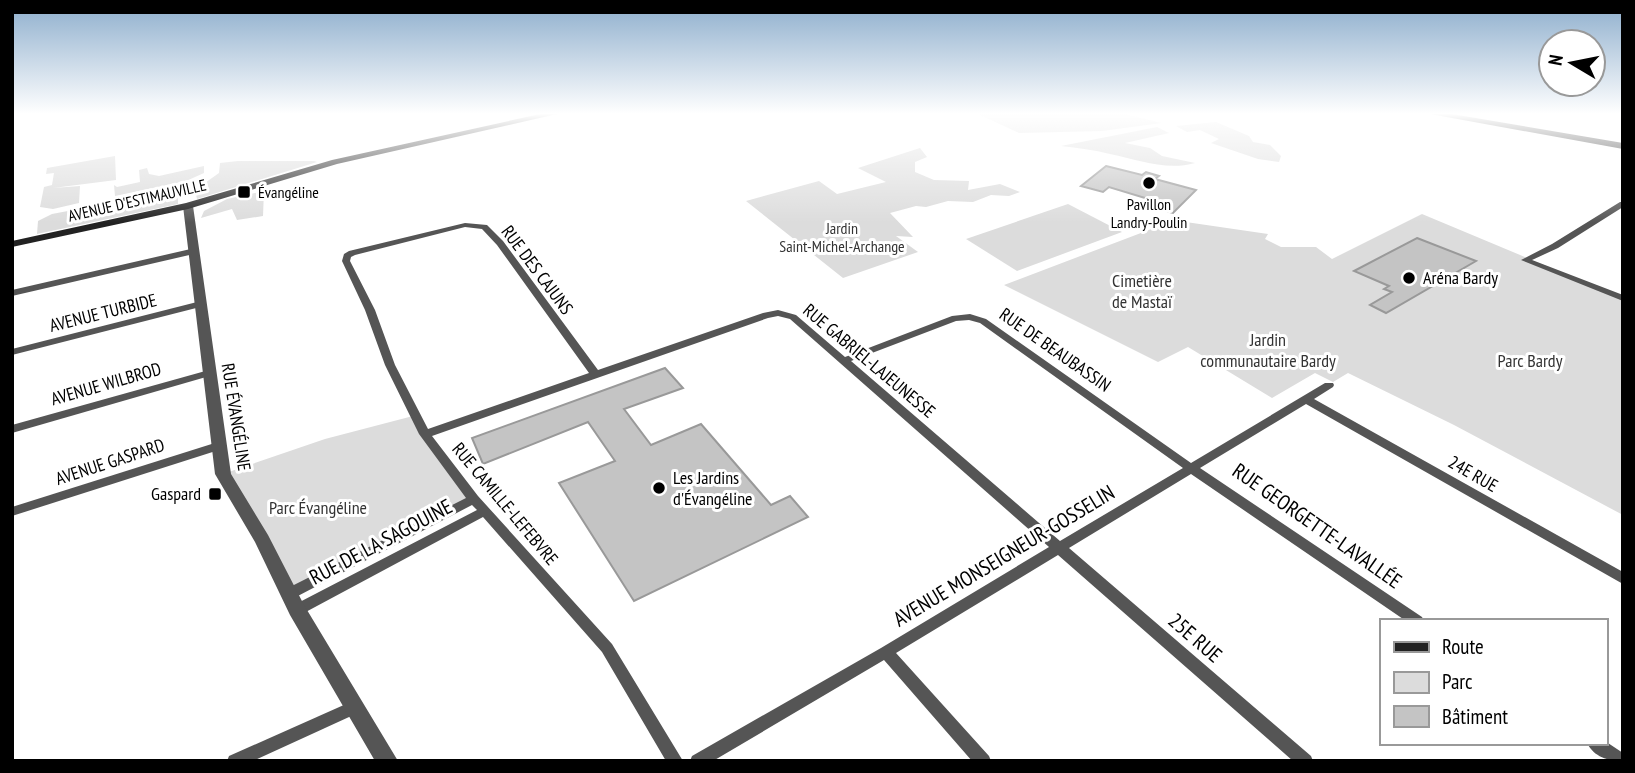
<svg xmlns="http://www.w3.org/2000/svg" width="1635" height="773" viewBox="0 0 1635 773" font-family="'PT Sans Narrow',sans-serif">
<style>
.green{fill:#dcdcdc}
.building{fill:#c4c4c4;stroke:#999;stroke-width:2}
.lines{fill:none;stroke-linecap:round;stroke-linejoin:round}
.minor{fill:#555;fill-rule:evenodd}
.tertiary{fill:#555;fill-rule:evenodd}
.secondary{fill:#222;fill-rule:evenodd}
.poi-dot{fill:#000;stroke:#fff;stroke-width:2.5}
.labels{text-anchor:middle;stroke-width:6;stroke-linejoin:round;paint-order:stroke}
.far-poi-label{font-size:16px;fill:#000;stroke:#fff;text-anchor:start}
.far-street-label{font-size:16px;fill:#000;stroke:#fff}
.far-park-label{font-size:16px;fill:#333;stroke:#fff}
.street-label{font-size:18px;fill:#000;stroke:#fff}
.poi-label{font-size:18px;fill:#000;stroke:#fff;text-anchor:start}
.park-label{font-size:18px;fill:#333;stroke:#fff}
.near-street-label{font-size:21px;fill:#000;stroke:#fff}
</style>
<rect width="100%" height="100%" fill="#fff"/>
<g class="green">
<polygon points="978,114 1125,114 1161,123 1102,131 1019,133"/>
<polygon points="1216,122 1249,136 1253,142 1270,145 1281,156 1279,162 1258,159 1211,143 1219,139 1200,130 1187,132 1176,126"/>
<path d="M1157 127 1169 133 1125 143 1150 148 1162 156 1195 163C1166 171 1139 160 1110 154 1094 150 1078 148 1061 146Z"/>
<polygon points="920,148 927,157 915,162 915,172 934,180 969,181 968,190 1000,184 1020,192 1009,196 991,195 973,202 948,201 926,207 916,206 890,213 913,237 896,236 918,252 843,278 746,201 819,181 837,194 886,182 858,168"/>
<polygon points="115,156 116,180 53,188 80,186 79,203 53,209 40,207 44,187 52,185 54,173 46,174 47,168"/>
<polygon points="238,161 314,161 317,162 197,199 195,190 219,173 220,163"/>
<polygon points="204,166 204,173 186,181 115,196 114,185 117,187 140,182 139,170 147,168 149,174 159,176"/>
<polygon points="173,191 178,193 178,204 37,234 38,221 52,214"/>
<polygon points="264,191 263,216 237,220 232,209 201,218 204,211 227,199"/>
<polygon points="1068,204 1122,232 1017,271 966,239"/>
<polygon points="1422,214 1623,298 1623,515 1454,425 1348,373 1333,382 1315,373 1272,398 1188,347 1158,362 1004,285 1162,225 1173,226 1172,220 1268,234 1265,239 1281,247 1316,247 1332,259"/>
<polygon points="413,416 474,499 289,594 223,474 325,439"/>
</g>
<g class="building">
<polygon points="1106,166 1142,175 1146,172 1159,176 1155,179 1196,190 1173,213 1154,208 1156,206 1151,205 1155,201 1109,187 1103,192 1081,186"/>
<polygon points="1417,238 1476,261 1386,313 1370,305 1392,292 1384,289 1389,286 1354,271"/>
<polygon points="665,368 683,388 624,409 651,445 701,424 771,505 790,496 808,517 634,601 559,483 615,461 588,422 483,464 472,438"/>
</g>
<g class="lines">
<g class="minor">
<polygon points="1620,202 1623,202 1623,207 1558,248 1532,260 1623,295 1623,301 1521,260 1552,244"/>
<path d="M465 223 487 225 503 241 598 370 763 313 778 310 796 315 845 357 952 316 970 314 986 319 1191 463 1325 383H1333L1334 385 1333 387 1314 399 1623 572V584L1306 404 1200 468 1422 617 1424 621H1406L1191 474 1069 548 1311 756 1313 761H1293L1058 555 896 653 989 756 991 761H972L884 660 713 761H690L692 756 881 648 1049 547 790 319 778 316 768 318 432 436 478 496 612 644 683 761H666L602 652 483 517 302 614 297 616 292 614 290 610 292 606 477 510 472 505 294 598 289 599 284 598 282 594 284 590 466 498 419 434 385 365 365 310 342 261 344 254 349 251ZM465 227 482 229 497 245 589 373 428 429 395 365 375 310 350 261 351 257 355 255ZM969 320 980 323 1183 468 1060 541 851 361 956 321Z"/>
<polygon points="195,248 198,249 198,253 12,296 12,290"/>
<polygon points="201,301 206,304 204,306 12,355 12,349"/>
<polygon points="209,370 214,373 213,375 12,433 12,425"/>
<polygon points="218,442 224,446 222,449 12,516 12,507"/>
<polygon points="355,700 360,702 363,707 360,712 253,761 227,761 229,756"/>
<path d="M1605 741 1623 753V761C1608 761 1594 757 1587 743H1605Z"/>
</g>
<polygon class="tertiary" points="188,203 193,206 231,474 268,535 304,605 398,761 375,761 290,615 255,542 215,474 183,206"/>
<g class="secondary">
<polygon points="540,114 557,114 337,164 188,209 12,247 12,241 186,203 332,160"/>
<polygon points="1430,114 1452,114 1623,143 1623,149"/>
</g>
</g>
<linearGradient id="sky" x2="0" y2="1"><stop stop-color="#8cadcc"/><stop offset="0.51" stop-color="#fff"/><stop offset="1" stop-color="#fff" stop-opacity="0"/></linearGradient>
<rect width="1635" height="223" fill="url(#sky)"/>
<g class="poi-dot">
<circle cx="1149" cy="183" r="7"/>
<rect x="237" y="185" width="14" height="14" rx="3.5"/>
<circle cx="1409" cy="278" r="7"/>
<circle cx="659" cy="488" r="7"/>
<rect x="208" y="487" width="14" height="14" rx="3.5"/>
</g>
<g class="labels">
<g class="far-poi-label">
<text x="258" y="198">Évangéline</text>
<text x="1149" y="210" text-anchor="middle">Pavillon<tspan x="1149" dy="18">Landry-Poulin</tspan></text>
</g>
<g class="far-street-label">
<text transform="translate(137 200) rotate(-13)" y="6">AVENUE D'ESTIMAUVILLE</text>
</g>
<g class="far-park-label">
<text x="842" y="234">Jardin<tspan x="842" dy="18">Saint-Michel-Archange</tspan></text>
</g>
<g class="street-label">
<text transform="translate(537 270) rotate(53)" y="6">RUE DES CAJUNS</text>
<text transform="translate(103 313) rotate(-14)" y="6">AVENUE TURBIDE</text>
<text transform="translate(1055 350) rotate(35)" y="6">RUE DE BEAUBASSIN</text>
<text transform="translate(869 361) rotate(40)" y="6">RUE GABRIEL-LAJEUNESSE</text>
<text transform="translate(106 384) rotate(-16)" y="6">AVENUE WILBROD</text>
<text transform="translate(236 417) rotate(81)" y="6">RUE ÉVANGÉLINE</text>
<text transform="translate(110 462) rotate(-18)" y="6">AVENUE GASPARD</text>
<text transform="translate(1473 474) rotate(30)" y="6">24E RUE</text>
<text transform="translate(505 504) rotate(50)" y="6">RUE CAMILLE-LEFEBVRE</text>
</g>
<g class="poi-label">
<text x="1423" y="284">Aréna Bardy</text>
<text x="673" y="484">Les Jardins<tspan x="673" dy="21">d'Évangéline</tspan></text>
<text x="201" y="500" text-anchor="end">Gaspard</text>
</g>
<g class="park-label">
<text x="1142" y="287">Cimetière<tspan x="1142" dy="21">de Mastaï</tspan></text>
<text x="1268" y="346">Jardin<tspan x="1268" dy="21">communautaire Bardy</tspan></text>
<text x="1530" y="367">Parc Bardy</text>
<text x="318" y="514">Parc Évangéline</text>
</g>
<g class="near-street-label">
<text transform="translate(1317 526) rotate(35)" y="7">RUE GEORGETTE-LAVALLÉE</text>
<text transform="translate(381 542) rotate(-28)" y="7">RUE DE LA SAGOUINE</text>
<text transform="translate(1004 556) rotate(-31)" y="7">AVENUE MONSEIGNEUR-GOSSELIN</text>
<text transform="translate(1195 638) rotate(41)" y="7">25E RUE</text>
</g>
</g>
<rect width="1635" height="773" fill="none" stroke="#000000" stroke-width="28"/>
<rect x="1380" y="619" width="228" height="126" fill="#ffffff" stroke="#999999" stroke-width="2"/>
<rect x="1394" y="642" width="35" height="10" fill="#222222" stroke="#999999" stroke-width="2"/>
<text x="1442" y="654" font-size="21" fill="#000000">Route</text>
<rect x="1394" y="672" width="35" height="21" fill="#dcdcdc" stroke="#999999" stroke-width="2"/>
<text x="1442" y="689" font-size="21" fill="#000000">Parc</text>
<rect x="1394" y="706" width="35" height="21" fill="#c4c4c4" stroke="#999999" stroke-width="2"/>
<text x="1442" y="724" font-size="21" fill="#000000">Bâtiment</text>
<g transform="translate(1572 63) rotate(280)"><circle r="33" fill="#ffffff" stroke="#999999" stroke-width="2"/>
<path d="M0-5L12 26L0 18L-12 26Z" fill="#000000"/>
<text y="-10" font-size="19" font-weight="bold" text-anchor="middle" fill="#000000">N</text>
</g>
</svg>
